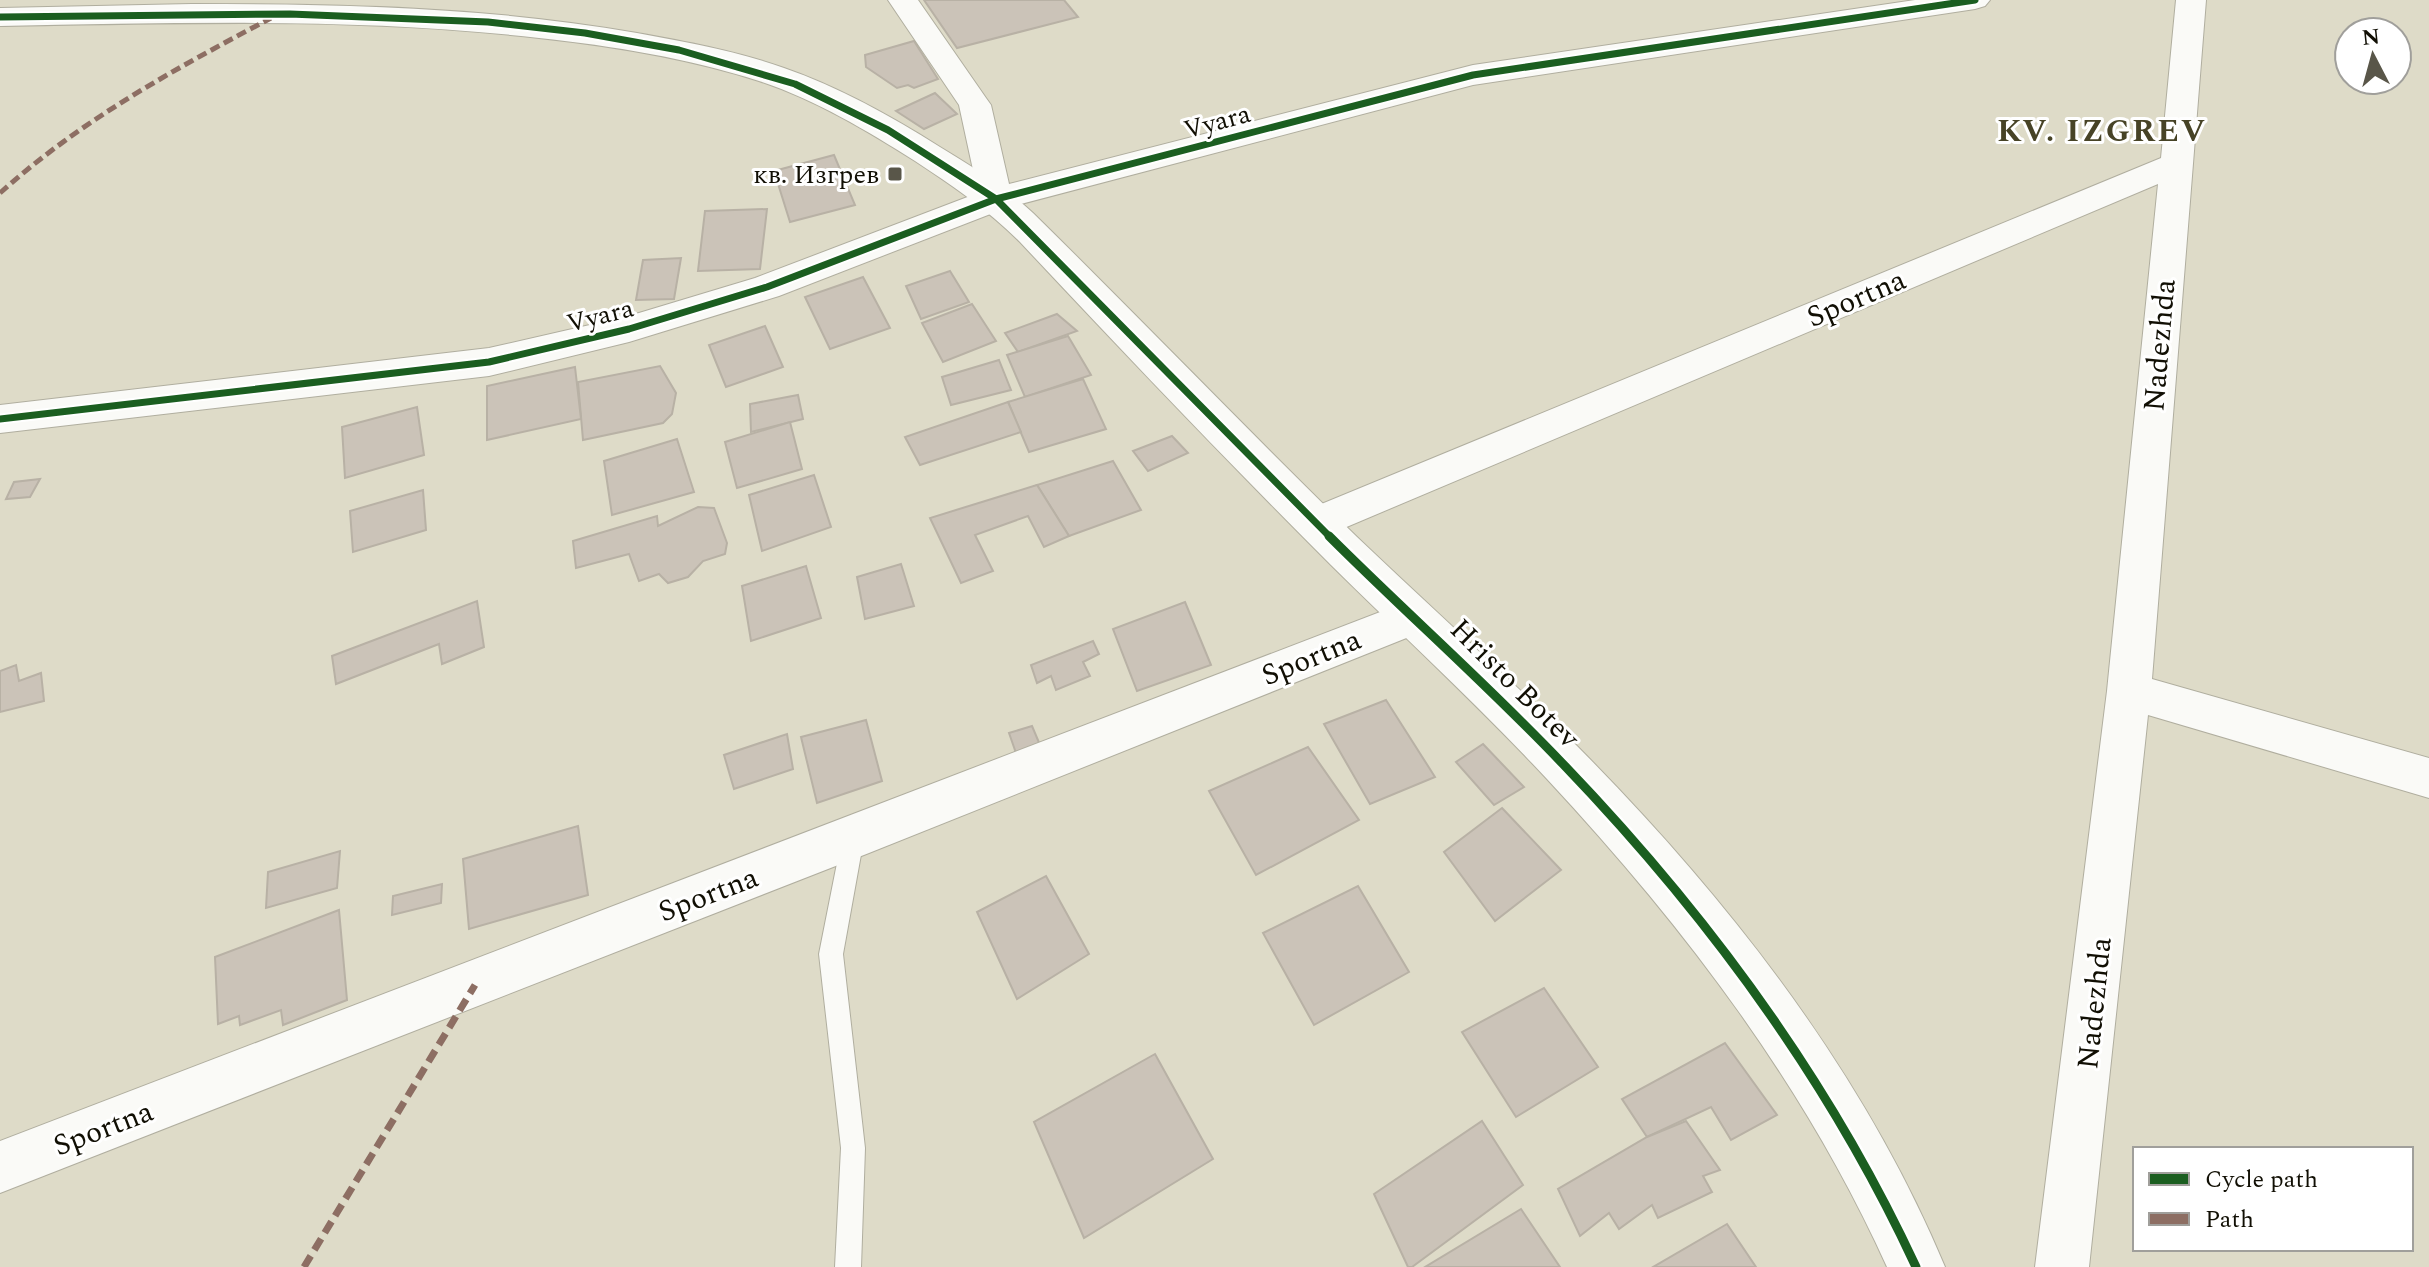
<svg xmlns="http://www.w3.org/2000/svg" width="2429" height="1267" viewBox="0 0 2429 1267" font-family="Spectral,serif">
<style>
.building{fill:#cbc3b8;stroke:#b8b1a5;stroke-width:2}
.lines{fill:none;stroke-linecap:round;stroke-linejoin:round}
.lane-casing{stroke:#b0ae9f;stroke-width:2}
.street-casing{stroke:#b0ae9f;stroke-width:2}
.secondary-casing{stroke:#b0ae9f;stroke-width:2}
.lane{fill:#fafaf7;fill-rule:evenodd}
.street{fill:#fafaf7;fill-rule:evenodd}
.secondary{fill:#fafaf7;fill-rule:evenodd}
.quiet-far1{stroke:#8d6e63;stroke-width:5;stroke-dasharray:10 5;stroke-linecap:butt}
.quiet{stroke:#8d6e63;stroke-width:7;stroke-dasharray:13 7;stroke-linecap:butt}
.cycleway-far1-casing{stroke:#fff;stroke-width:11}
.cycleway-casing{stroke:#fff;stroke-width:14}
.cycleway-far1{stroke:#1b5e20;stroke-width:7}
.cycleway{stroke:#1b5e20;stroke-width:9}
.poi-dot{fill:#595649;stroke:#fff;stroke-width:3}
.labels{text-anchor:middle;stroke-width:6;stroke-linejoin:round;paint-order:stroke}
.far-street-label{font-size:26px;fill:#110f04;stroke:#fff}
.far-poi-label{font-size:26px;fill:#110f04;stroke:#fff;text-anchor:end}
.street-label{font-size:30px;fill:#110f04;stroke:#fff}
.far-district-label{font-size:32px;font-weight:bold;letter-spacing:2px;fill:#474326;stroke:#fff}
</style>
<rect width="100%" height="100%" fill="#dedbc8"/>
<g class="building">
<polygon points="924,0 1064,0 1078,17 957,48"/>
<polygon points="914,41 938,79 914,88 908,85 897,88 866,67 865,55"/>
<polygon points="935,93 957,114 924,129 896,111"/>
<polygon points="834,155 855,205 790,222 774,171"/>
<polygon points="767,209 760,269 698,271 705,211"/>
<polygon points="681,258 674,299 636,300 643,260"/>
<polygon points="950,271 969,302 921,319 906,286"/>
<polygon points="863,277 890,328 830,349 805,297"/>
<polygon points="972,304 996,341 943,362 922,323"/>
<polygon points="1057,314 1077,331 1018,352 1005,333"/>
<polygon points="765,326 783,367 726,387 709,345"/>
<polygon points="1068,336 1091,375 1025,397 1007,355"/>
<polygon points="999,360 1011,390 951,405 942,377"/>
<polygon points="660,366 676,393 672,414 663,423 583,440 578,382"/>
<polygon points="575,367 581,419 487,440 487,386"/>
<polygon points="1083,379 1106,429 1029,452 1008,402"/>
<polygon points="798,395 803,419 751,432 750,404"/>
<polygon points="1008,402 1021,432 920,465 905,437"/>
<polygon points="417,407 424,455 345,478 342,427"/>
<polygon points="790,422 802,469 737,488 725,442"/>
<polygon points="1172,436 1188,453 1148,471 1133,451"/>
<polygon points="677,439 694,492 612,515 604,461"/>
<polygon points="1113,461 1141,510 1069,536 1037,485"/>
<polygon points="814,475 831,527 762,551 749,495"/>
<polygon points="40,479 30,497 6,499 14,482"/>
<polygon points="1037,485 1069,536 1044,547 1028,516 975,535 993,571 961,583 930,518"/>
<polygon points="423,490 426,530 353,552 350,511"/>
<polygon points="698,507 714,508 727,543 725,554 703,561 688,577 668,583 659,574 639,581 629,554 576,568 573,541 657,516 658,526"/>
<polygon points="901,564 914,606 865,619 857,577"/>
<polygon points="806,566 821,618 751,641 742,586"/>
<polygon points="477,601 484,647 442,664 439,644 336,684 332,656"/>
<polygon points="1185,602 1211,665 1137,691 1113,629"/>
<polygon points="1093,641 1099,654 1083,662 1090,676 1056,690 1051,676 1037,683 1031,665"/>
<polygon points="16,665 19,681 41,673 44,701 0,712 0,671"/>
<polygon points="1386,700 1435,777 1370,804 1324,724"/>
<polygon points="866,720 882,781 817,803 801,737"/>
<polygon points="1032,726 1040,745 1016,753 1009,733"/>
<polygon points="787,734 793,769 734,789 724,755"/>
<polygon points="1483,744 1524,787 1494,805 1456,762"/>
<polygon points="1308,747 1359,820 1256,875 1209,791"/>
<polygon points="1502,808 1561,870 1495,921 1444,852"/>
<polygon points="578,826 588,895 469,929 463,859"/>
<polygon points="340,851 337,888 266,908 268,872"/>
<polygon points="1046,876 1089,954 1017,999 977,912"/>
<polygon points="442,884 441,903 392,915 393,896"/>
<polygon points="1358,886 1409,972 1314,1025 1263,933"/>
<polygon points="339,910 347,1000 283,1025 281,1010 240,1025 239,1016 218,1024 215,957"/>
<polygon points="1544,988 1598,1067 1516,1117 1462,1032"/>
<polygon points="1725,1043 1777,1115 1731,1140 1711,1107 1647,1137 1622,1099"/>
<polygon points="1155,1054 1213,1159 1084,1238 1034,1122"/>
<polygon points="1482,1121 1523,1185 1412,1267 1408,1267 1374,1194"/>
<polygon points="1686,1121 1720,1170 1703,1176 1712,1192 1658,1218 1652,1205 1619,1229 1609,1213 1580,1236 1558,1189 1647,1137"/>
<polygon points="1521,1209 1560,1267 1425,1267"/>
<polygon points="1727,1224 1756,1267 1653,1267"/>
</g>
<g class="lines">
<g class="lane-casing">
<polygon id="lane" points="853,828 861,831 864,838 843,954 865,1148 861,1267 835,1267 841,1148 819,954 842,838 845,831"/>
</g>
<g class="street-casing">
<g id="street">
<polygon points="888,0 918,0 986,98 991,105 1009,184 1473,65 1915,0 1990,0 1985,6 1975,9 1473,85 1006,208 779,296 629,342 489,376 0,433 0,405 489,348 629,316 755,278 978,193 959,105"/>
<polygon points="2176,0 2206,0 2152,679 2429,758 2429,798 2148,715 2089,1267 2035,1267 2107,691 2158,184 1330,534 1316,539 1302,534 1296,523 1302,512 2161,158"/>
<polygon points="1414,599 1429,605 1435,617 1429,629 869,853 0,1193 0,1141"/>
</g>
</g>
<g class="secondary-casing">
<path id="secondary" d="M192 4C341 4 490 7 637 33 686 42 737 51 784 68 839 87 891 116 940 147 973 167 1005 187 1033 213 1142 320 1248 431 1357 537 1430 607 1506 674 1577 746 1726 896 1863 1070 1945 1267H1887C1805 1085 1683 925 1547 779 1478 705 1403 636 1331 565 1225 459 1122 351 1020 242 988 210 953 186 915 161 866 130 814 99 759 81 688 58 613 46 539 38 360 17 180 23 0 26V8Z"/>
</g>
<use href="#lane" class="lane"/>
<use href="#street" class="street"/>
<use href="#secondary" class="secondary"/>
<path class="quiet-far1" d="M0 193C81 120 175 69 271 18"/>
<polyline class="quiet" points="304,1267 475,985"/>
<g class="cycleway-far1-casing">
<g id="cycleway-far1">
<polyline points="0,17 290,14 488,22 585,33 679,50 795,84 888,130 996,199 1331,538"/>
<polyline points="0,419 489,362 629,329 767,287 996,199 1473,75 1975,0"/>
</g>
</g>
<g class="cycleway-casing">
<path id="cycleway" d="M1329 536C1406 613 1488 685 1563 764 1706 913 1829 1079 1916 1267"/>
</g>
<use href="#cycleway-far1" class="cycleway-far1"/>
<use href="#cycleway" class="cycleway"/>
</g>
<rect class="poi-dot" x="887" y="166" width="16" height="16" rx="4"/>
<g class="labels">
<g class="far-street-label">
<text transform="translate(1217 121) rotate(-15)" y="9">Vyara</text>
<text transform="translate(600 315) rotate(-14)" y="9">Vyara</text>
</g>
<g class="far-poi-label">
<text x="879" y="183">кв. Изгрев</text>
</g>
<g class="street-label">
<text transform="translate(1856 298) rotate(-23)" y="10">Sportna</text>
<text transform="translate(2159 345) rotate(-85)" y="10">Nadezhda</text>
<text transform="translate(1311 657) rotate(-22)" y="10">Sportna</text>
<text transform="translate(1515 683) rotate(45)" y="10">Hristo Botev</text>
<text transform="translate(708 894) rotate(-21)" y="10">Sportna</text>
<text transform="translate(2094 1003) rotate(-84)" y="10">Nadezhda</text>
<text transform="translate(103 1128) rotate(-21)" y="10">Sportna</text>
</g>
<g class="far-district-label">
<text x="2102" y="141">KV. IZGREV</text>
</g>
</g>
<rect x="2133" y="1147" width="280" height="104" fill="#ffffff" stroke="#a09f9b" stroke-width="2"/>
<rect x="2149" y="1173" width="40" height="12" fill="#1b5e20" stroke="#a09f9b" stroke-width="2"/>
<text x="2205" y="1187" font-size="24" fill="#110f04">Cycle path</text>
<rect x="2149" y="1213" width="40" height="12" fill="#8d6e63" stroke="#a09f9b" stroke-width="2"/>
<text x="2205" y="1227" font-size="24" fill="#110f04">Path</text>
<g transform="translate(2373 56) rotate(354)"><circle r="38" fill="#ffffff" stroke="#a09f9b" stroke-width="2"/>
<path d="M0-6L14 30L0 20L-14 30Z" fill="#595649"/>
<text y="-12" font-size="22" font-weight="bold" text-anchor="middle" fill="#110f04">N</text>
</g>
</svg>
